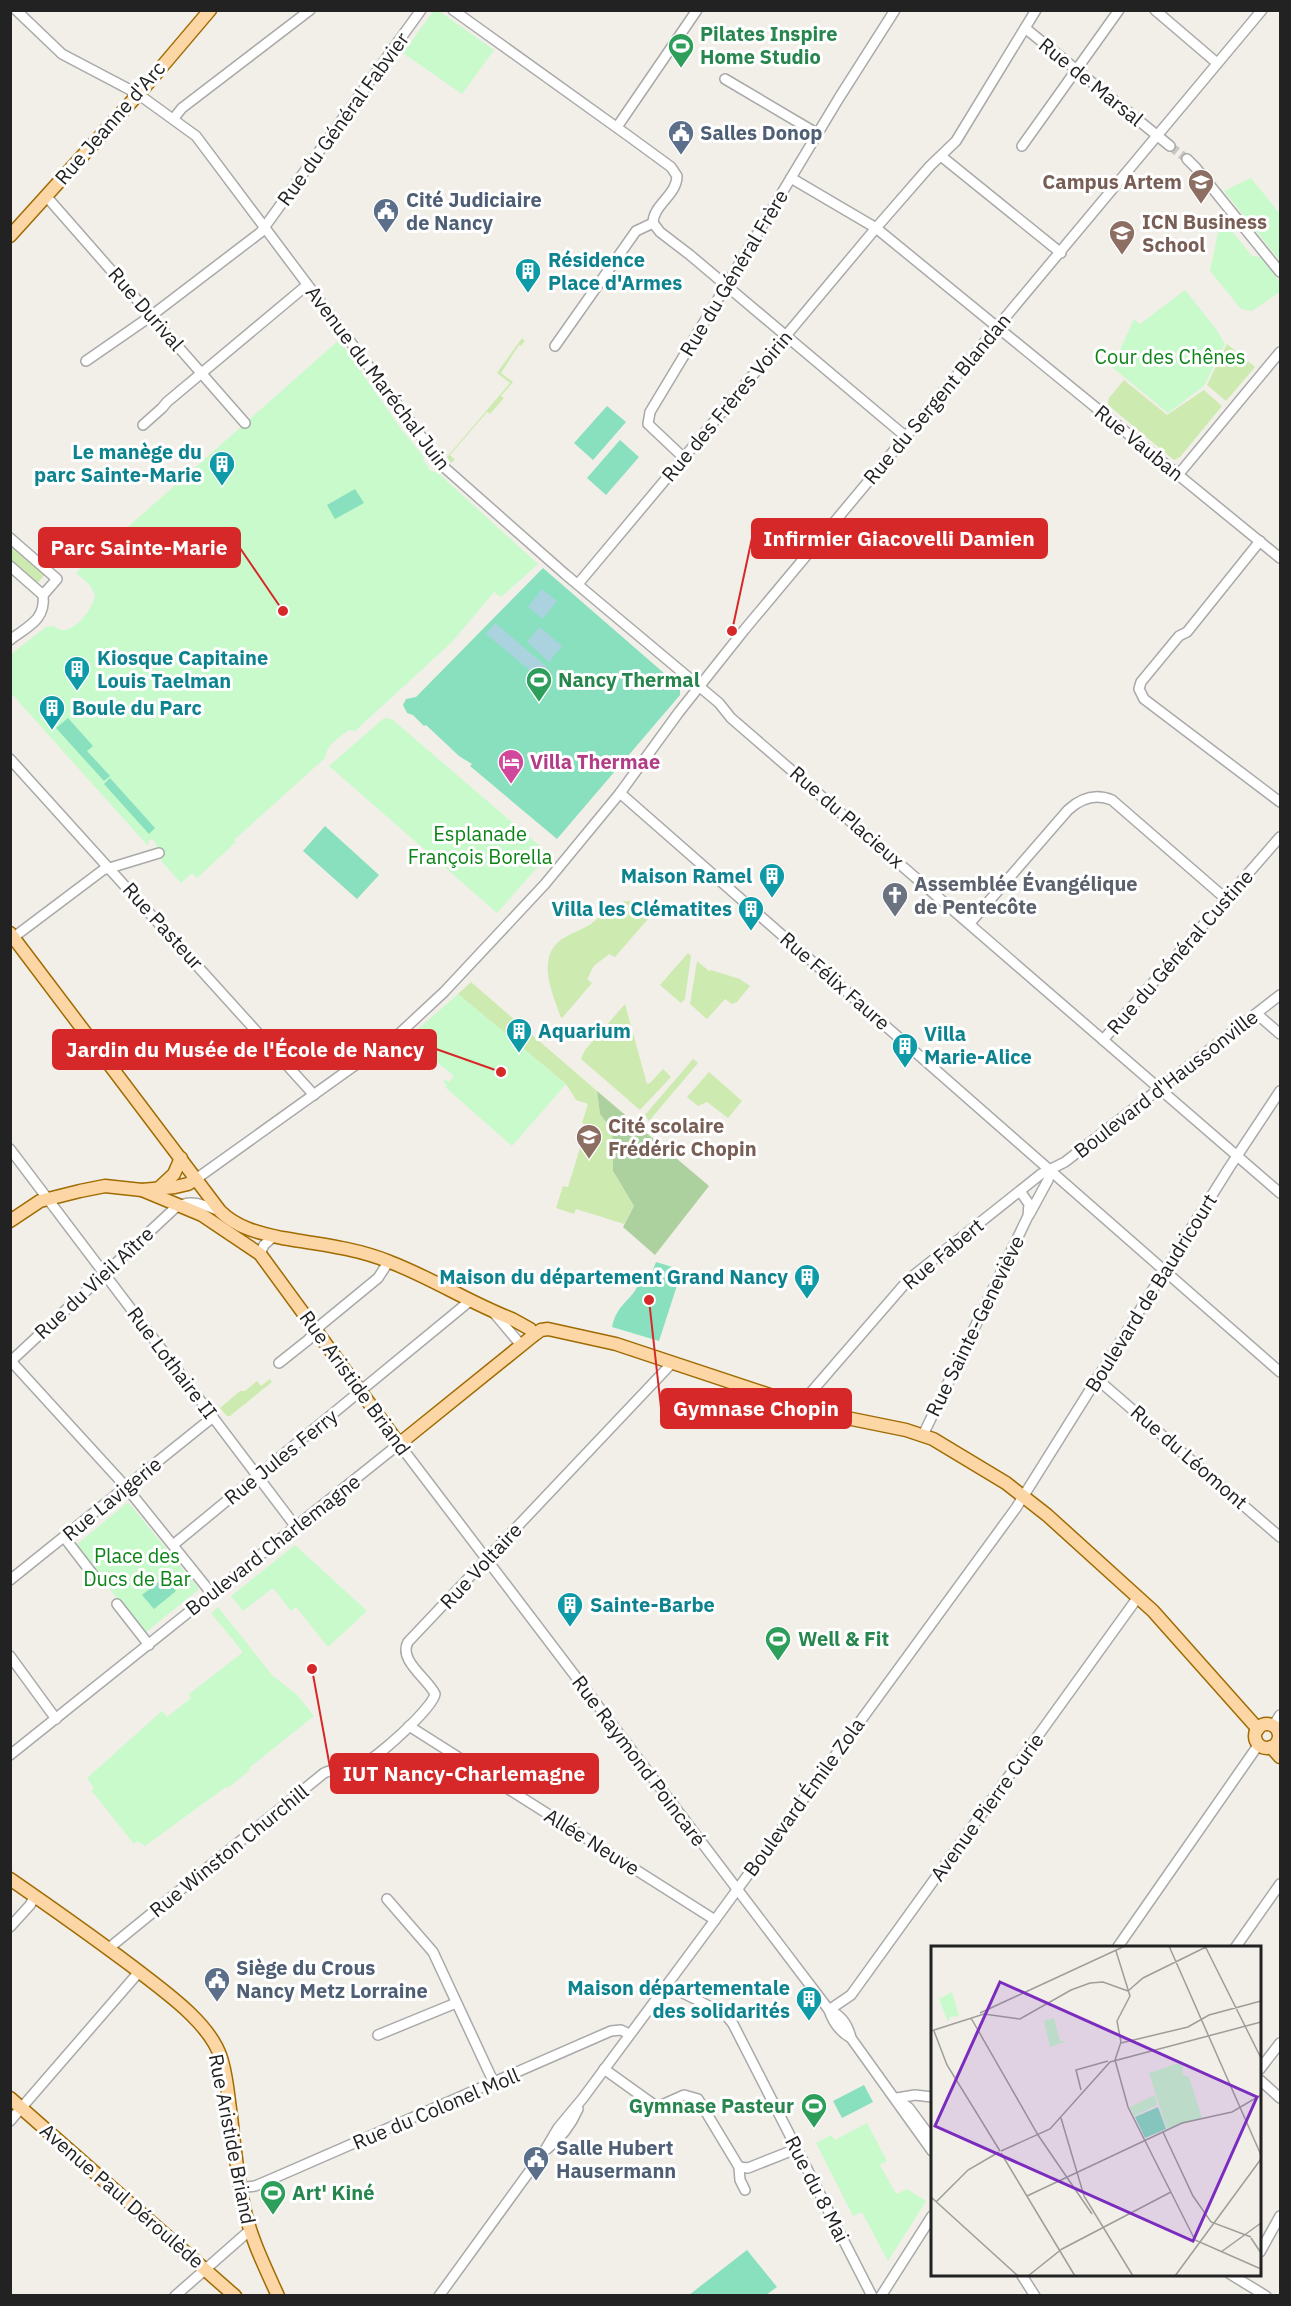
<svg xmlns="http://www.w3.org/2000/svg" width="1291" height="2306" viewBox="0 0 1291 2306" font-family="'IBM Plex Sans',sans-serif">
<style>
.grass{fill:#cdebb0}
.forest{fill:#add19e}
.park{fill:#c8facc}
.pitch{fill:#88e0be}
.water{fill:#aad3df}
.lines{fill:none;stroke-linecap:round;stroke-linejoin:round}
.minor-tunnel{stroke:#c8c6c1;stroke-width:9;stroke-dasharray:9 4.5;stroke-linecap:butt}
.minor-casing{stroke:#a9a9a9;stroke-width:12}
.major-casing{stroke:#a06b00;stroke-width:15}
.minor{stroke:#fff;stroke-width:9}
.major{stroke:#fcd6a4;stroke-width:12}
.labels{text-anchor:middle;stroke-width:6;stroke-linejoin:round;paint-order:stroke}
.leisure-label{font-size:20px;font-weight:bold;fill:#27864d;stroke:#fff;text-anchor:start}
.street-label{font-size:20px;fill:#222;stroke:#fff}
.service-label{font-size:20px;font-weight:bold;fill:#4e5e75;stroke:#fff;text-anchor:start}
.education-label{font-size:20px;font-weight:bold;fill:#785e54;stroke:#fff;text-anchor:start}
.culture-label{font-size:20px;font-weight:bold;fill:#0d838f;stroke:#fff;text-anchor:start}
.park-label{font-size:20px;fill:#0c8416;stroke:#fff}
.hotel-label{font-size:20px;font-weight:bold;fill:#b23c85;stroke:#fff;text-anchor:start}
.worship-label{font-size:20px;font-weight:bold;fill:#5b616d;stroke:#fff;text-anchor:start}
.inset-road{fill:none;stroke:#9f9d99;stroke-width:1.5}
.view{fill:#7b2cbf;fill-opacity:0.15;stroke:#7b2cbf;stroke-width:3}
.inset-edge{fill:none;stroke:#222;stroke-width:3}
.leader{fill:none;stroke:#d62828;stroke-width:2}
.callout-dot{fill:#d62828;stroke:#fff;stroke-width:2}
.callout{fill:#d62828;stroke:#d62828;stroke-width:2}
.callout-label{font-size:21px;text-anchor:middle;font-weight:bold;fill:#fff}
</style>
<rect width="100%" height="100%" fill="#f2efe9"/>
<g class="grass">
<polygon points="522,338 525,341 521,346 519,345 501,373 513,382 501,396 504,398 490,414 487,412 450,455 455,460 451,463 447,457 510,383 497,373"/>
<polygon points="1227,344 1255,367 1226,401 1207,385"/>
<polygon points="1124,380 1167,415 1204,390 1222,406 1180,457 1174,460 1108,405 1109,398"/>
<polygon points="11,543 45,574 37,584 11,560"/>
<path d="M630 901C639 903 651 908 648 919L615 957 609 954C604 959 599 961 594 966 590 971 591 974 587 979L592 983 563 1017 561 1018C553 994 535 958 562 939 571 933 582 930 591 924 604 914 612 901 630 901Z"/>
<polygon points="688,953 691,956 685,999 681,1003 660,985"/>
<polygon points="697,961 709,971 711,970 740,979 750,986 737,1002 732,1004 725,999 707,1019 690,1004"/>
<polygon points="471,982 597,1091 600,1114 612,1130 613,1171 634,1206 624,1224 576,1209 574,1214 556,1208 563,1186 568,1187 587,1125 582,1123 588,1104 576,1100 566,1084 458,994"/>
<polygon points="625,1004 647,1084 650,1083 663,1069 671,1077 640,1110 581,1059 585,1050"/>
<polygon points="693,1059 698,1063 649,1121 645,1115"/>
<polygon points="709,1072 742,1101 728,1118 707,1102 698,1106 687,1097"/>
<polygon points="270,1379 272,1382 230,1416 227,1416 220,1408 240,1391 245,1391 257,1381 261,1386"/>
</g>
<polygon class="forest" points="597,1091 709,1186 655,1255 623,1227 634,1206 613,1171 612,1130 600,1114"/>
<g class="park">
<polygon points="434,10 439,11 494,50 462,94 403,53"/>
<polygon points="1251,178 1280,214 1280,261 1224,191"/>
<polygon points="1221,218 1252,256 1260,257 1280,282 1280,292 1252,311 1241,309 1210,271"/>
<polygon points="1185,290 1216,329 1225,344 1204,386 1168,413 1112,367 1134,319 1140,324"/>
<path d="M339 340 401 429 424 457 423 460 431 471 437 472 538 564 501 597 494 592 452 642 355 731 349 730C339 737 326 746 325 758L234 840 236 842 197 878 192 873 181 883 162 862 156 843 152 839 148 841 149 844 147 845 11 693 10 655 46 627 54 626C69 641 93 610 95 595L90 585 76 573Z"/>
<polygon points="387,718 393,720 549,854 497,913 329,766 383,719"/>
<polygon points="458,994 566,1084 512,1146 445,1087 447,1085 443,1082 445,1079 449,1082 454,1076 425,1052 436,1040 430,1035 428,1038 418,1029"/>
<polygon points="128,1502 199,1589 145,1633 75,1546"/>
<polygon points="295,1545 367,1611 328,1647 296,1607 291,1611 273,1588 243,1611 231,1596"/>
<polygon points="218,1607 272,1675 297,1695 314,1716 249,1768 250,1770 228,1788 226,1787 145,1846 137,1841 134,1844 91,1790 94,1788 87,1778 162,1711 167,1717 191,1698 189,1694 243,1652 211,1613"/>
<polygon points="867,2123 887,2161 880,2165 896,2194 907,2189 926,2201 888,2261 862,2212 853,2216 816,2143 831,2135 835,2140"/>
</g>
<g class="pitch">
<polygon points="607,406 626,422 593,460 574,443"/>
<polygon points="620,440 639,457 606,495 587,478"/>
<polygon points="355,489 364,503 335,519 327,505"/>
<polygon points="543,568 680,687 680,695 557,839 470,766 472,764 459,756 426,725 424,726 413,715 407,713 403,705 406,699 416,697"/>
<polygon points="68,718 93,746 87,751 110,776 104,781 56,728"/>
<polygon points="110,778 155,828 149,834 104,784"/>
<polygon points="325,826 379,875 357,899 303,851"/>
<path d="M656 1262 682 1270 659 1341 612 1327C617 1303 632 1301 639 1283L643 1284 646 1274 651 1275Z"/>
<polygon points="165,1577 176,1591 154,1609 142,1595"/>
<polygon points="864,2085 873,2102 842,2118 833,2101"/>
<polygon points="747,2250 777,2287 766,2295 689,2295"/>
</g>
<g class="water">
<polygon points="542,589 557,601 543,619 528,607"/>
<polygon points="495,623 547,667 538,677 486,634"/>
<polygon points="540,627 562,646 549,662 527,642"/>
</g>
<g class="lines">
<polyline class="minor-tunnel" points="1170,146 1187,159"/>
<g class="minor-casing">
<g id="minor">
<polyline points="16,10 62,54 138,94 196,136 445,468 565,574 719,703 731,718 1280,1193"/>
<path d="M453 10 630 137 671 167 677 176C677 195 653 205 653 223L636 231 555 346"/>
<polyline points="1155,10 1217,63"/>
<polyline points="1025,28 1170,146"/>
<polyline points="725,79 818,134"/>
<polyline points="174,118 182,108 310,10"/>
<polyline points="617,127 697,10"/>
<polyline points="1022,146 1119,10"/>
<polyline points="941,156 1061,253"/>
<polyline points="1187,159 1196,168 1280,272"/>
<polyline points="791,178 876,228 1280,558"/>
<polyline points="46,196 245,423"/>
<polyline points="653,223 660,232 690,255 905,436"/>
<polyline points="86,361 151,316 261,232 421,10"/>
<polyline points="143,425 162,408 167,402 307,285"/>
<polyline points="684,458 648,424 650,412 839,98 895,10"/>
<polyline points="1178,475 1280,352"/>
<polyline points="10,538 57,579 43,595"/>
<polyline points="1260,541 1187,632 1179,636 1141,682 1139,689 1144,699 1280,802"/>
<polyline points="10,566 43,595"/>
<polyline points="578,584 876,228 930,166 956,141 1036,10"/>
<path d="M10 640C28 626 46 620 43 595"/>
<polyline points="10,759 314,1095"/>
<polyline points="620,793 1280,1372"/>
<path d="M970 923 1068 810C1081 798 1095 793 1112 800L1226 899"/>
<polyline points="10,940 103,870 159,853"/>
<polyline points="1257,1014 1280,1034"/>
<polyline points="1103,1040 1280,837"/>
<polyline points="10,1149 296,1527"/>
<polyline points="196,1179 400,1033 444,992 545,884 620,793 679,712 745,629 1262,10"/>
<polyline points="1029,1215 1048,1180 1050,1170"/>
<polyline points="260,1254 264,1245 274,1236"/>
<polyline points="494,1313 521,1345"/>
<polyline points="10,1360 126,1487 212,1594"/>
<path d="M10 1362 175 1208C191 1198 203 1205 220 1211"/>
<polyline points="279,1363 308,1340 322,1324 378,1278 389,1261"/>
<polyline points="1097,1379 1280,1537"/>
<polyline points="800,1405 909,1279 1041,1174 1065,1162 1280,995"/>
<polyline points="923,1435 1028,1216 1029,1204 1020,1191"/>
<polyline points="64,1537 94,1576"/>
<polyline points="173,1545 471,1300"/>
<polyline points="10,1580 213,1417"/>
<polyline points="117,1604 149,1645"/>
<polyline points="10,1656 56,1719"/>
<polyline points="409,1726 715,1920"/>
<polyline points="1273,1726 1280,1715"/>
<polyline points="1279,1735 1280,1734"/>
<path d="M10 1755 399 1444 829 2010C833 2022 840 2032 851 2038L932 2151"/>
<polyline points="387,1899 433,1952 494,2083"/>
<polyline points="10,1927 30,1905 35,1896"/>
<path d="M109 1948 324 1773C336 1767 348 1769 361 1765 375 1760 433 1708 435 1694 427 1678 398 1660 408 1642L673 1362"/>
<polyline points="1117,1948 1259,1744"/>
<polyline points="1235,1948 1280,1884"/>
<polyline points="667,1985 725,2014 733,2024 872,2296"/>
<polyline points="829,2010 851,1995 1138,1597"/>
<path d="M829 2010C841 2015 848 2025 851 2038"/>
<polyline points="378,2035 456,2003"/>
<polyline points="604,2069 657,2107 684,2095 698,2099 739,2167 740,2180 745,2190"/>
<polyline points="1260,2069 1280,2043"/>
<polyline points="1260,2080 1280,2098"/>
<polyline points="897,2098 915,2095 932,2097"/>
<polyline points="898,2100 909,2108 932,2139"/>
<polyline points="10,2121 139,1972"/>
<path d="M547 2149C561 2138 571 2125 578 2109"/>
<polyline points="739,2167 748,2168 796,2149"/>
<polyline points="240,2188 255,2186 274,2178 611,2031 621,2030 629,2034"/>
<polyline points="1260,2252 1280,2216"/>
<polyline points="1021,2274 1035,2296"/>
<polyline points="1230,2274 1266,2296"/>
<polyline points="175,2296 249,2231"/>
<polyline points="439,2296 545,2150 558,2128 583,2098 715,1920 1016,1508 1229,1168 1280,1091"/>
<polyline points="881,2296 932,2216"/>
</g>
</g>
<g class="major-casing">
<g id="major">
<polyline points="10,236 143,89 210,10"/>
<path d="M10 933 220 1211C237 1228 259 1233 282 1238 318 1244 356 1248 390 1262 432 1278 470 1303 512 1319L530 1329 534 1335"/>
<polyline points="158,1189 174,1174 181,1158"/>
<polyline points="142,1190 202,1215 260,1254 399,1444 534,1335 541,1330 548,1329 616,1344 800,1405 837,1416 906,1430 933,1439 1006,1483 1047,1515 1153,1611 1258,1729"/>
<polyline points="10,1221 40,1201 80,1191 105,1186 142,1190 175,1187 188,1184 196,1179"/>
<circle cx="1267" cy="1736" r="12"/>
<polyline points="1271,1747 1280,1757"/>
<path d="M10 1879C52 1908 93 1937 133 1967 161 1989 210 2022 221 2058 227 2076 228 2097 231 2116 234 2145 237 2174 243 2202 249 2235 264 2265 278 2296"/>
<polyline points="10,2098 235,2296"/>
</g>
</g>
<use href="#minor" class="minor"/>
<use href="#major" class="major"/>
</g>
<defs>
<g id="stadium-pin" transform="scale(1.35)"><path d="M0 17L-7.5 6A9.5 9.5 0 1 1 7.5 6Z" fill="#2e9e5b" stroke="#fff"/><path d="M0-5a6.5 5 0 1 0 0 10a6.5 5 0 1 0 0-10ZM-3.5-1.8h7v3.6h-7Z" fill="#fff"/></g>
<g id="civic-pin" transform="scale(1.35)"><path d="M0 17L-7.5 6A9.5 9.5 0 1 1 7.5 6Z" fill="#5c6f8a" stroke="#fff"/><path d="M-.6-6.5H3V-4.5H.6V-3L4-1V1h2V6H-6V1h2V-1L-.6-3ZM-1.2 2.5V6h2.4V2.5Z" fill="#fff"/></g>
<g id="university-pin" transform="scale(1.35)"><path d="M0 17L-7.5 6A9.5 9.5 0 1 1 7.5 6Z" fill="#8d6e63" stroke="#fff"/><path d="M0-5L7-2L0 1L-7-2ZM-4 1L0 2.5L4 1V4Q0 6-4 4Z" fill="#fff"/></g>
<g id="building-pin" transform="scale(1.35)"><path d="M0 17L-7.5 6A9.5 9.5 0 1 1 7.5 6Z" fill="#0f9aa8" stroke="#fff"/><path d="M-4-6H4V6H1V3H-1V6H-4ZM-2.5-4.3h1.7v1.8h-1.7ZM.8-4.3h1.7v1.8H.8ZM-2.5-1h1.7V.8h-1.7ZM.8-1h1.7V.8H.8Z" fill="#fff"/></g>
<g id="hotel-pin" transform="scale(1.35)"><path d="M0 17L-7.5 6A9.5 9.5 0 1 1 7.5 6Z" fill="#d1479c" stroke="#fff"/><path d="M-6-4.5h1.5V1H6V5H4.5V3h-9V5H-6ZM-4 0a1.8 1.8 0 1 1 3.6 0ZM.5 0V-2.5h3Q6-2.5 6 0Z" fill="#fff"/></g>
<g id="church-pin" transform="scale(1.35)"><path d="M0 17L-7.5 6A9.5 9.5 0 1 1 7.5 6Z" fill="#6b7280" stroke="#fff"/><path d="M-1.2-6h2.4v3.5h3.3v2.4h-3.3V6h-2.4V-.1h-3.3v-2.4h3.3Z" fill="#fff"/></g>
<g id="school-pin" transform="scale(1.35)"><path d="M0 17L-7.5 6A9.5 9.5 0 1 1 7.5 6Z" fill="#8d6e63" stroke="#fff"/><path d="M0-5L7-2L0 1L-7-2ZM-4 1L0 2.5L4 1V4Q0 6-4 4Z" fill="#fff"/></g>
</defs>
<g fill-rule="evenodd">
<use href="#stadium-pin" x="681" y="46"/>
<use href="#civic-pin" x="681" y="133"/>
<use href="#university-pin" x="1201" y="182"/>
<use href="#civic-pin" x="386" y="211"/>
<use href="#university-pin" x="1122" y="233"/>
<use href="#building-pin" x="528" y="271"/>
<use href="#building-pin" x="222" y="464"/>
<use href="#building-pin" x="77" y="669"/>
<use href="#stadium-pin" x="539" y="680"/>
<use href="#building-pin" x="52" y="708"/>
<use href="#hotel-pin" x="511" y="762"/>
<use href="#building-pin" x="772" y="876"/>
<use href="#church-pin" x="895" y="895"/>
<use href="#building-pin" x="751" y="909"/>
<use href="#building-pin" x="519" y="1031"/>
<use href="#building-pin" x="905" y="1046"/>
<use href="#school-pin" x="589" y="1137"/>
<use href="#building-pin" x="807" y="1277"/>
<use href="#building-pin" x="570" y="1605"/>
<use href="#stadium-pin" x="778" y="1639"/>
<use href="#civic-pin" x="217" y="1980"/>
<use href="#building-pin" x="809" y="1999"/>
<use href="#stadium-pin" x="814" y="2106"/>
<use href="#civic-pin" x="536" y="2159"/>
<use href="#stadium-pin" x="273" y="2193"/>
</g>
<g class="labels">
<g class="leisure-label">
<text x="700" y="41">Pilates Inspire<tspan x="700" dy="23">Home Studio</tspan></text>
<text x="558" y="687">Nancy Thermal</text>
<text x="798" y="1646">Well &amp; Fit</text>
<text x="794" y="2113" text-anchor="end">Gymnase Pasteur</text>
<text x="292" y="2200">Art' Kiné</text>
</g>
<g class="street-label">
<text transform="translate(1091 82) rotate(39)" y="7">Rue de Marsal</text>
<text transform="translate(343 119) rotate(-54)" y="7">Rue du Général Fabvier</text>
<text transform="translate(110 123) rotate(-49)" y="7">Rue Jeanne d'Arc</text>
<text transform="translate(734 273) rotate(-59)" y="7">Rue du Général Frère</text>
<text transform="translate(146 309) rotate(49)" y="7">Rue Durival</text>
<text transform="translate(378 378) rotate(53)" y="7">Avenue du Maréchal Juin</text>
<text transform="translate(937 399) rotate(-50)" y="7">Rue du Sergent Blandan</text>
<text transform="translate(727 406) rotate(-50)" y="7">Rue des Frères Voirin</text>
<text transform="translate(1139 443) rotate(39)" y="7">Rue Vauban</text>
<text transform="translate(847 817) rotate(41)" y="7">Rue du Placieux</text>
<text transform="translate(163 926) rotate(48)" y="7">Rue Pasteur</text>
<text transform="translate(1180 952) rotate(-49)" y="7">Rue du Général Custine</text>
<text transform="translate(835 981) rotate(41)" y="7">Rue Félix Faure</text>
<text transform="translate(1166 1084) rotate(-38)" y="7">Boulevard d'Haussonville</text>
<text transform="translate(943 1254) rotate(-40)" y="7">Rue Fabert</text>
<text transform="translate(94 1283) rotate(-43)" y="7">Rue du Vieil Aître</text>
<text transform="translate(1151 1293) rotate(-58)" y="7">Boulevard de Baudricourt</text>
<text transform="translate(975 1326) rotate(-64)" y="7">Rue Sainte-Geneviève</text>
<text transform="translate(172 1363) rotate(53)" y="7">Rue Lothaire II</text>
<text transform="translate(355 1383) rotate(54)" y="7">Rue Aristide Briand</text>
<text transform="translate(281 1457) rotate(-39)" y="7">Rue Jules Ferry</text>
<text transform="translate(1189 1457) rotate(41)" y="7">Rue du Léomont</text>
<text transform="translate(112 1499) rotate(-39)" y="7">Rue Lavigerie</text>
<text transform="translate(273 1545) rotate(-38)" y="7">Boulevard Charlemagne</text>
<text transform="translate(481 1566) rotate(-47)" y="7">Rue Voltaire</text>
<text transform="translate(639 1761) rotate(53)" y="7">Rue Raymond Poincaré</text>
<text transform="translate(804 1797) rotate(-54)" y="7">Boulevard Émile Zola</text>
<text transform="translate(987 1807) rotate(-54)" y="7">Avenue Pierre Curie</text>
<text transform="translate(592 1842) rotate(32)" y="7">Allée Neuve</text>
<text transform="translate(229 1851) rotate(-39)" y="7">Rue Winston Churchill</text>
<text transform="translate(436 2109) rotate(-23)" y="7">Rue du Colonel Moll</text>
<text transform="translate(232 2139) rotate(79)" y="7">Rue Aristide Briand</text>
<text transform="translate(817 2189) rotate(63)" y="7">Rue du 8 Mai</text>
<text transform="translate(122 2196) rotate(41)" y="7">Avenue Paul Déroulède</text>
</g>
<g class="service-label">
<text x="700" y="140">Salles Donop</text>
<text x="406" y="207">Cité Judiciaire<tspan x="406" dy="23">de Nancy</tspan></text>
<text x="236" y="1975">Siège du Crous<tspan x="236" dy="23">Nancy Metz Lorraine</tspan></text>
<text x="556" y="2155">Salle Hubert<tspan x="556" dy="23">Hausermann</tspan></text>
</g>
<g class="education-label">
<text x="1182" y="189" text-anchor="end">Campus Artem</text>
<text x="1142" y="229">ICN Business<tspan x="1142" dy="23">School</tspan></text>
<text x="608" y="1133">Cité scolaire<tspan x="608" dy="23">Frédéric Chopin</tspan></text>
</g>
<g class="culture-label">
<text x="548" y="267">Résidence<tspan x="548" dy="23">Place d'Armes</tspan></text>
<text x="202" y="459" text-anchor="end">Le manège du<tspan x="202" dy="23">parc Sainte-Marie</tspan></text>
<text x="97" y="665">Kiosque Capitaine<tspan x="97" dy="23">Louis Taelman</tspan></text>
<text x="72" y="715">Boule du Parc</text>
<text x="752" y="883" text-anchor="end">Maison Ramel</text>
<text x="732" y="916" text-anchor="end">Villa les Clématites</text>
<text x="538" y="1038">Aquarium</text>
<text x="924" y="1041">Villa<tspan x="924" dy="23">Marie-Alice</tspan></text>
<text x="788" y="1284" text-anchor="end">Maison du département Grand Nancy</text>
<text x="590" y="1612">Sainte-Barbe</text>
<text x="790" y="1995" text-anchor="end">Maison départementale<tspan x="790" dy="23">des solidarités</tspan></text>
</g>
<g class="park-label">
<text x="1170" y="364">Cour des Chênes</text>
<text x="480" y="841">Esplanade<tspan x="480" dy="23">François Borella</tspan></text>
<text x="137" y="1563">Place des<tspan x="137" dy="23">Ducs de Bar</tspan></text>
</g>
<g class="hotel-label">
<text x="530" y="769">Villa Thermae</text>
</g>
<g class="worship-label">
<text x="914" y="891">Assemblée Évangélique<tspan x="914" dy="23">de Pentecôte</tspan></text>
</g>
</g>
<g transform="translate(931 1946)">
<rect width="330" height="330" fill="#f2efe9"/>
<path d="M21 46 28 70 19 71 17 76 8 53ZM123 72 129 95H136L119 101 113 75ZM251 116 252 129 258 131 271 172 236 183 218 127ZM224 149 226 159 203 170 199 161Z" fill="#c8facc"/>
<path d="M227 161 235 183 214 192 204 171Z" fill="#88e0be"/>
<path class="inset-road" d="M238 0 330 209M274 0 330 112M197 45 212 32 277 0M49 67 194 0M40 72 107 189 161 268M0 85 53 68 89 73 140 44 159 37 172 36 197 45M3 85 16 119 69 205M190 97 257 81 278 69 330 55M184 114 197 161 264 294 330 323M184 114 190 96 186 75 199 50 185 5M150 144 145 124 177 115M130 172 153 250 202 330M232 186 262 250 280 276 320 291M70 205 119 183 179 116 330 76M70 207 144 330M96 250 251 177 301 166 330 149M0 251 87 330M5 256 37 224 68 206M320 292 330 307M290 306 330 277M97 330 131 303 240 246M244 330 330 213"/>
<path class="view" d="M69 36 326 151 262 295 4 180Z"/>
<rect width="330" height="330" class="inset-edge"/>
</g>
<path class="leader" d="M732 631L752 538M283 611L240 548M501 1072L436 1049M649 1300L661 1408M312 1669L331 1773"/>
<g class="callout-dot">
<circle cx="732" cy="631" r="6"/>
<circle cx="283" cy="611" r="6"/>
<circle cx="501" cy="1072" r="6"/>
<circle cx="649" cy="1300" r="6"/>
<circle cx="312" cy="1669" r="6"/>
</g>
<g class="callout">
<rect x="752" y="519" width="295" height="39" rx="6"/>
<rect x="39" y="528" width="201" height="39" rx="6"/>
<rect x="53" y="1030" width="383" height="39" rx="6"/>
<rect x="661" y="1389" width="190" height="39" rx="6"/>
<rect x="331" y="1754" width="267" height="39" rx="6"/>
</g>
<g class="callout-label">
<text x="899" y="546">Infirmier Giacovelli Damien</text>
<text x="139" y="555">Parc Sainte-Marie</text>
<text x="245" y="1057">Jardin du Musée de l'École de Nancy</text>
<text x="756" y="1416">Gymnase Chopin</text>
<text x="464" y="1781">IUT Nancy-Charlemagne</text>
</g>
<rect width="1291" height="2306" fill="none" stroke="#222222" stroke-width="24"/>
</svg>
